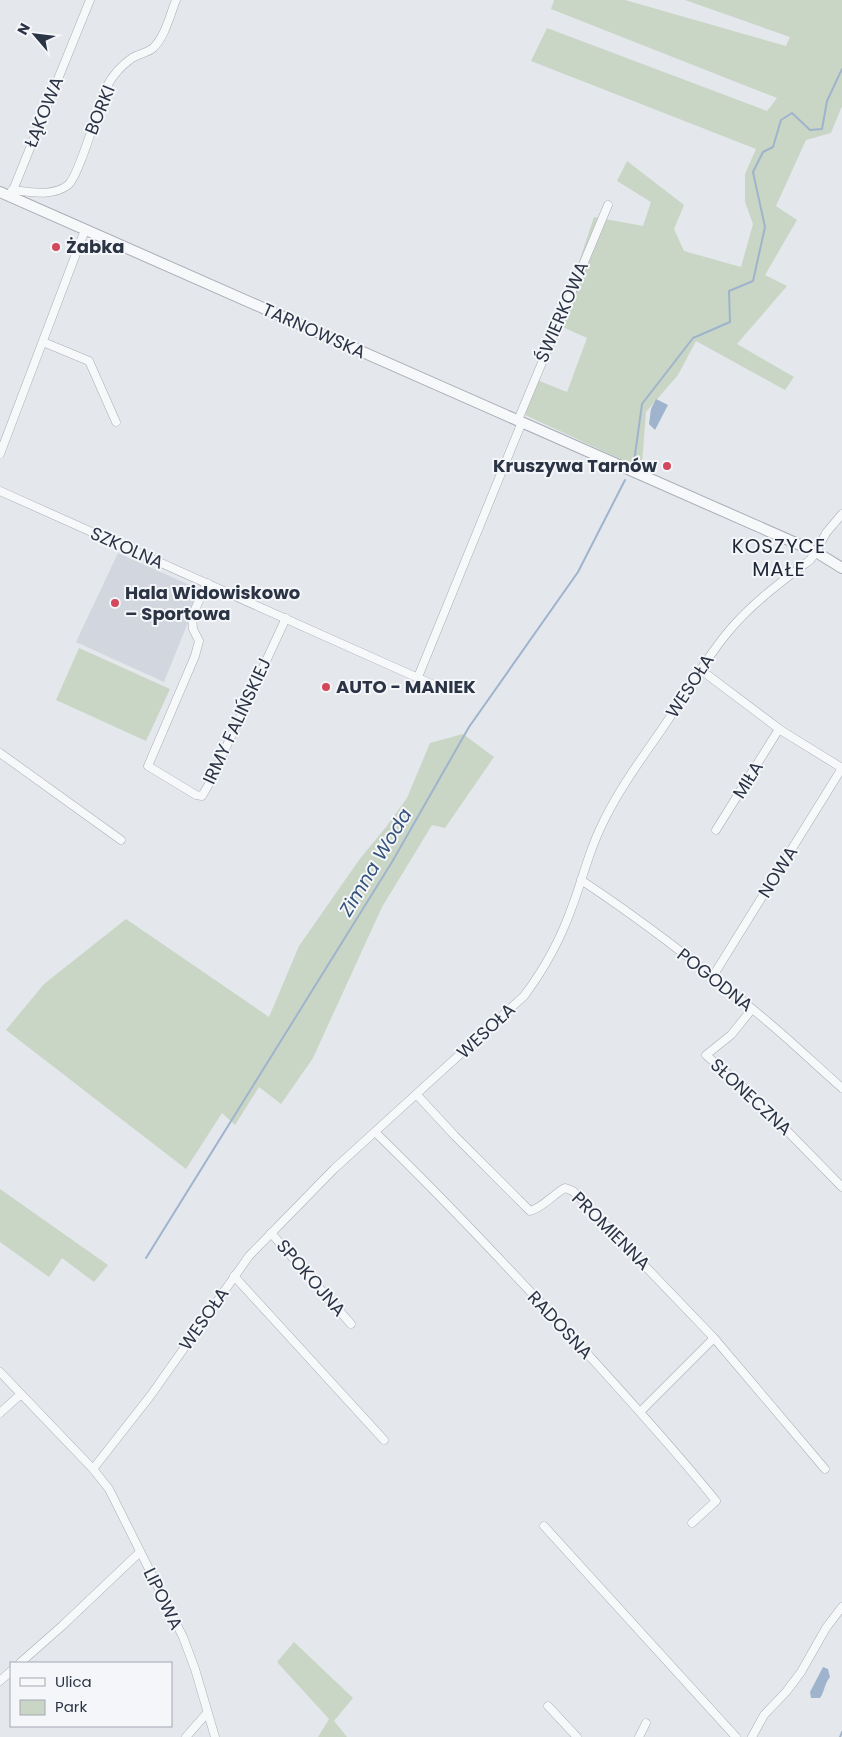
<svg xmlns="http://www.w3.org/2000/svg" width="842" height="1737" viewBox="0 0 842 1737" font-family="Poppins,sans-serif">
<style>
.built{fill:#d2d6de}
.green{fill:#c9d6c5}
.water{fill:#9fb4cc}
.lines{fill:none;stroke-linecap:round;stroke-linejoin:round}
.stream{stroke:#9fb4cc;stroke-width:2}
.minor-casing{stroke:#a9aeb7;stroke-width:9}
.tertiary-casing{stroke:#a9aeb7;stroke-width:12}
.minor{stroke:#f7f8fa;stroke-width:8}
.tertiary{stroke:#f7f8fa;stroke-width:10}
.poi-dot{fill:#d1495b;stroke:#f4f6f9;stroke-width:2}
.labels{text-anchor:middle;stroke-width:4;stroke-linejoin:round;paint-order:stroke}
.street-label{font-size:18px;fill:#2b3445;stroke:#f4f6f9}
.poi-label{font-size:18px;font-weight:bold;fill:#2b3445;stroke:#f4f6f9;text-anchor:start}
.water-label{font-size:19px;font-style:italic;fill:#34527a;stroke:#f4f6f9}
.quarter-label{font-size:20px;letter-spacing:1px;fill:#1d2536;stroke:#f4f6f9}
</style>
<rect width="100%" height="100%" fill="#e4e7ec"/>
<polygon class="built" points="118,553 201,590 164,682 76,642"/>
<g class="green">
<polygon points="554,0 625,0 786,46 790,37 685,0 842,0 842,106 831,133 806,140 776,206 797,220 765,275 787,286 737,344 794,377 785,390 696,341 678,375 646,412 642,464 629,463 525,415 537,380 567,392 587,338 558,325 594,217 643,226 651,202 617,181 627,161 684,205 674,229 684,251 741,267 753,224 745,202 745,174 756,149 531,61 547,28 767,111 777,98 551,9"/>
<polygon points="79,648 170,689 146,741 56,700"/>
<polygon points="463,734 494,757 445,828 432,825 382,907 313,1058 281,1104 259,1087 235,1125 222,1113 186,1169 6,1030 44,984 126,919 269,1017 299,946 359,860 386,827 407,798 430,743"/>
<polygon points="0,1189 108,1265 94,1282 62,1258 49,1277 0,1242"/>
<polygon points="294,1642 353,1698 334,1721 347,1737 318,1737 329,1719 277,1662"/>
</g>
<g class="water">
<polygon points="656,399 668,405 655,430 649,424 651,409"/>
<path d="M823 1667 828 1669 830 1677C824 1684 825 1691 820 1698H811L810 1692Z"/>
</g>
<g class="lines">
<g class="stream">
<polyline points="634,462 642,404 693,338 730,322 729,291 753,281 765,227 753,172 763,152 773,147 781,120 792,113 810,130 822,129 827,101 842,69"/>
<polyline points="146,1258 392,862 469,727 578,572 625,480"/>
<polyline points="840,1737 842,1732"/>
</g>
<g class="minor-casing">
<g id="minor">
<path d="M12 190C29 192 53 197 68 185 79 177 99 104 107 86 113 75 122 65 132 58 139 54 147 53 153 48 165 37 170 15 176 0"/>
<polyline points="11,195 90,0"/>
<polyline points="43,342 89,361 116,422"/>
<polyline points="518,420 608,205"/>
<polyline points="0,454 85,230"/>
<polyline points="0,491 445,690"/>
<polyline points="207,583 192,616 193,629 199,641 195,656 148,766 196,795 202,796 209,784 286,618"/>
<polyline points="701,670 782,731 842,768"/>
<polyline points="418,677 522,422"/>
<polyline points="0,753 121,840"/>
<polyline points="716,830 779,729"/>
<path d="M581 880C646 923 709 972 768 1022 793 1043 817 1066 842 1088"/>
<polyline points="713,976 842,768"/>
<polyline points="752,1009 731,1035 706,1055 752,1095 842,1187"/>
<path d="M417 1095 455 1136 530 1211C544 1207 552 1195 565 1188L573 1191 714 1338 825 1469"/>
<path d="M375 1132C443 1198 509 1268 574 1339 622 1392 671 1445 716 1501L692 1523"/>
<polyline points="271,1233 351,1324"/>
<polyline points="234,1276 384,1440"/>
<polyline points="0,1372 93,1469 109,1489 183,1637 195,1669 215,1737"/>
<polyline points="640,1412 714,1338"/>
<polyline points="0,1413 21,1394"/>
<path d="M93 1469 151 1395 249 1256 334 1169 524 996C545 968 560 941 572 907 582 881 588 854 600 829 616 793 640 761 662 729 684 697 703 662 728 632 751 604 781 582 810 560L816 552 826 533 842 514"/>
<polyline points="544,1526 736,1737"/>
<polyline points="20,1663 62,1626 140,1552"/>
<polyline points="0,1681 11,1671"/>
<polyline points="548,1706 577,1737"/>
<polyline points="186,1737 207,1713"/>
<polyline points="639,1737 646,1723"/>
<polyline points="752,1737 764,1715 786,1692 801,1672 826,1628 842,1607"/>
</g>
</g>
<g class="tertiary-casing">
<polyline id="tertiary" points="0,192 816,552 842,568"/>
</g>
<use href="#minor" class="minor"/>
<use href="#tertiary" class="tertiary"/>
</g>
<g class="poi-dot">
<circle cx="56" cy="247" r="5"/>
<circle cx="667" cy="466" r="5"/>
<circle cx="115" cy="603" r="5"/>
<circle cx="326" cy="687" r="5"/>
</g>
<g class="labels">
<g class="street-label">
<text transform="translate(100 110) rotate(-68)" y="6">BORKI</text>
<text transform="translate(44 112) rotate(-68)" y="6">ŁĄKOWA</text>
<text transform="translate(562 312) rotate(-67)" y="6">ŚWIERKOWA</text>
<text transform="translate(314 331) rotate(24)" y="6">TARNOWSKA</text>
<text transform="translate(127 548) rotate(24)" y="6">SZKOLNA</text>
<text transform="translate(690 686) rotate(-57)" y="6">WESOŁA</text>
<text transform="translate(237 721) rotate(-65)" y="6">IRMY FALIŃSKIEJ</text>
<text transform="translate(748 780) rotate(-58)" y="6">MIŁA</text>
<text transform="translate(778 872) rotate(-58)" y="6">NOWA</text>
<text transform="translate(715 980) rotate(38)" y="6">POGODNA</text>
<text transform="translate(486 1031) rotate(-43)" y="6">WESOŁA</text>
<text transform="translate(751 1097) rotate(43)" y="6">SŁONECZNA</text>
<text transform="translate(611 1231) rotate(45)" y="6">PROMIENNA</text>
<text transform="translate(311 1278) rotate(49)" y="6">SPOKOJNA</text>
<text transform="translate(204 1319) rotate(-55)" y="6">WESOŁA</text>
<text transform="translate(560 1325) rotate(47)" y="6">RADOSNA</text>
<text transform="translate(163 1599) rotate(64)" y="6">LIPOWA</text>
</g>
<g class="poi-label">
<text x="66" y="253">Żabka</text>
<text x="657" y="472" text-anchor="end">Kruszywa Tarnów</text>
<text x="125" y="599">Hala Widowiskowo<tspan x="125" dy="21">– Sportowa</tspan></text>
<text x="336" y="693">AUTO - MANIEK</text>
</g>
<g class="water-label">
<text transform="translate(375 862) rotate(-59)" y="7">Zimna Woda</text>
</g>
<g class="quarter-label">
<text x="779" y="553">KOSZYCE<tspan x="779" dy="23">MAŁE</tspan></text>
</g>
</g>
<rect x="10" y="1662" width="162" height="65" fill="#f4f6f9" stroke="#a4a8b1"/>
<rect x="20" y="1678" width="25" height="8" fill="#f7f8fa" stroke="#a4a8b1"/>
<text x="55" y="1687" font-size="15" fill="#2b3445">Ulica</text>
<rect x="20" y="1700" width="25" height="15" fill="#c9d6c5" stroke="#a4a8b1"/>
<text x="55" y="1712" font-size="15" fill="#2b3445">Park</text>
<g transform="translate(35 35) rotate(298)" stroke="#f4f6f9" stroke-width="4" paint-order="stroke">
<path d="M0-4L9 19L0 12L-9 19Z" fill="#2b3445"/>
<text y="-8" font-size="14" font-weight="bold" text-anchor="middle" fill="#2b3445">N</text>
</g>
</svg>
